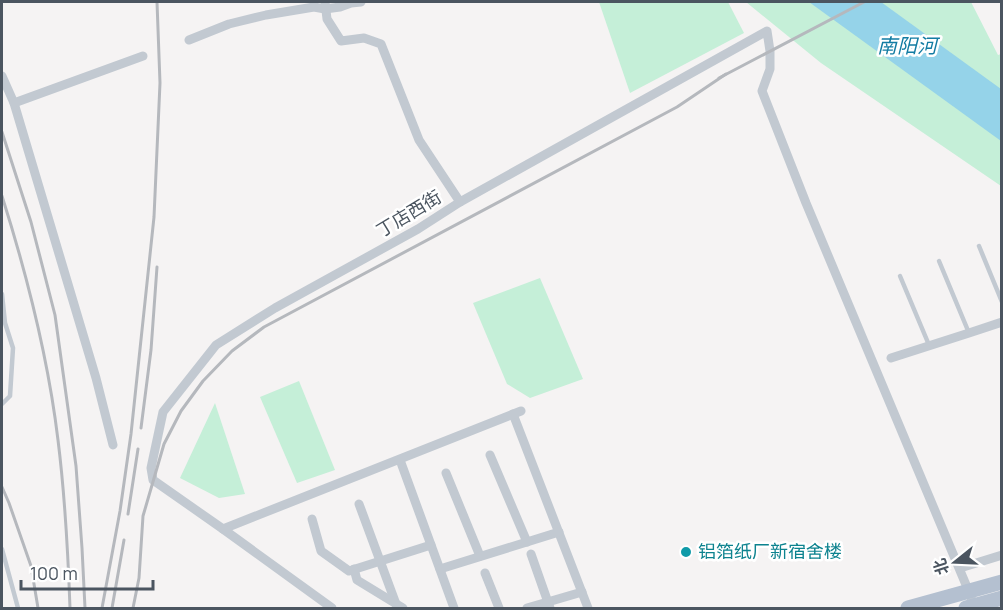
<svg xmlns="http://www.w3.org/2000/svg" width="1003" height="610" viewBox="0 0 1003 610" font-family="Manrope,'Noto Sans SC',sans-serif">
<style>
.green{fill:#c5efd8}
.water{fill:#95d3e9}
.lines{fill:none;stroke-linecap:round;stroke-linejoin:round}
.lane{stroke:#c2c9d1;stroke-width:4.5}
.street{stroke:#c2c9d1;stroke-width:9}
.primary{stroke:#b4c0d0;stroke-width:15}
.rail{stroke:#b5b8bd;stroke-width:3}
.culture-dot{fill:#0f9aa8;stroke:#fff;stroke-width:2}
.labels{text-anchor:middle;stroke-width:5;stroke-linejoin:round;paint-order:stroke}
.street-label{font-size:18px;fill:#4b5560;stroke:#fff}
.culture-label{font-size:18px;fill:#0d838f;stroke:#fff;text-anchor:start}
.water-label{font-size:20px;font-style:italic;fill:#137ca3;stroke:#fff}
</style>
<rect width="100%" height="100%" fill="#f5f3f3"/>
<g class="green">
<polygon points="599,2 728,2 744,33 630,93"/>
<polygon points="746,2 971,2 998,55 1001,54 1001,186 821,63"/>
<polygon points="540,278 583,379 530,398 507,384 473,303"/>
<polygon points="299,381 335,470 297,483 260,397"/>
<polygon points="215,403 245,494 219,498 180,478"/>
</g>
<polygon class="water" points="809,2 881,2 1001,89 1001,141"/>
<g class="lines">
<g class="lane">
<polyline points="979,246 1002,302"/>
<polyline points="939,261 969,333"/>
<polyline points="900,276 929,345"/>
<polyline points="2,294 5,323 13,348 10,396 2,404"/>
<polyline points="2,549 18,608"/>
</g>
<g class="street">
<polyline points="325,2 327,19 341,41 364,38 381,44 419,140 460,202"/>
<polyline points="189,40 229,24 266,15 314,7 325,9 340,7 351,3 361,2"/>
<polyline points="2,76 14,103 96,378 113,445"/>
<polyline points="14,103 143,56"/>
<polyline points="891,358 969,333 1002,322"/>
<polyline points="513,414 588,608"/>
<polyline points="490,455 527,542"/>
<polyline points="400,460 454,608"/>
<polyline points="446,473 480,556"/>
<polyline points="359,504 396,604"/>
<polyline points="312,519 321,551 349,571 431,545"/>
<polyline points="223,529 521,411"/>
<polyline points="531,554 550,608"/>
<polyline points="960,568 1002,555"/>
<polyline points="354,569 357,580 403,608"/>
<polyline points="440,569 559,532"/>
<polyline points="485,573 499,608"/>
<polyline points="332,608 223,529 153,480 151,468 163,412 216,345 275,308 418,229 460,202 767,31 770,51 770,69 762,91 806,203 969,592 974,606"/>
<polyline points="527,608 582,592"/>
</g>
<g class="primary">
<polyline points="908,608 1002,582"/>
<polyline points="966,608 1002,598"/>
</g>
<g class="rail">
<polyline points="719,78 864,2"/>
<polyline points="2,132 31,222 55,315 76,466 82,548 85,608"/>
<path d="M2 196C27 275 48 357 58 440 65 496 68 552 70 608"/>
<polyline points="141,428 151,350 157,267"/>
<polyline points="2,487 9,503 31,566 38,608"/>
<polyline points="128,514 138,449"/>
<polyline points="102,608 120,511 131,434 154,217 160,83 157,2"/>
<polyline points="112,608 124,540"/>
<polyline points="133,608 139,578 143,516 164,444 181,411 203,381 232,351 264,327 677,107 726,74"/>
</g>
</g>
<circle class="culture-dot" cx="686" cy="552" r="6"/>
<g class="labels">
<g class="street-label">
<text transform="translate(409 214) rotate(-31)" y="6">丁店西街</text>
</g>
<g class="culture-label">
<text x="698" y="558">铝箔纸厂新宿舍楼</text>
</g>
<g class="water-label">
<text x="907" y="53">南阳河</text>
</g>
</g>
<rect width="1003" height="610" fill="none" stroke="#4b5560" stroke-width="6"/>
<g transform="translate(955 562) rotate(252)" stroke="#ffffff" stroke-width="4.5" paint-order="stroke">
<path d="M0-4.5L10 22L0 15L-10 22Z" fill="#4b5560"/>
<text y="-9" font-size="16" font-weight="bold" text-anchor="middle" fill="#4b5560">北</text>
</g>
<path d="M21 580v9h132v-9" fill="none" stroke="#4b5560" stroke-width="3"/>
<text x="30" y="580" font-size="18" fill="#4b5560" stroke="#ffffff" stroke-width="4.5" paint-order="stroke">100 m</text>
</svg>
